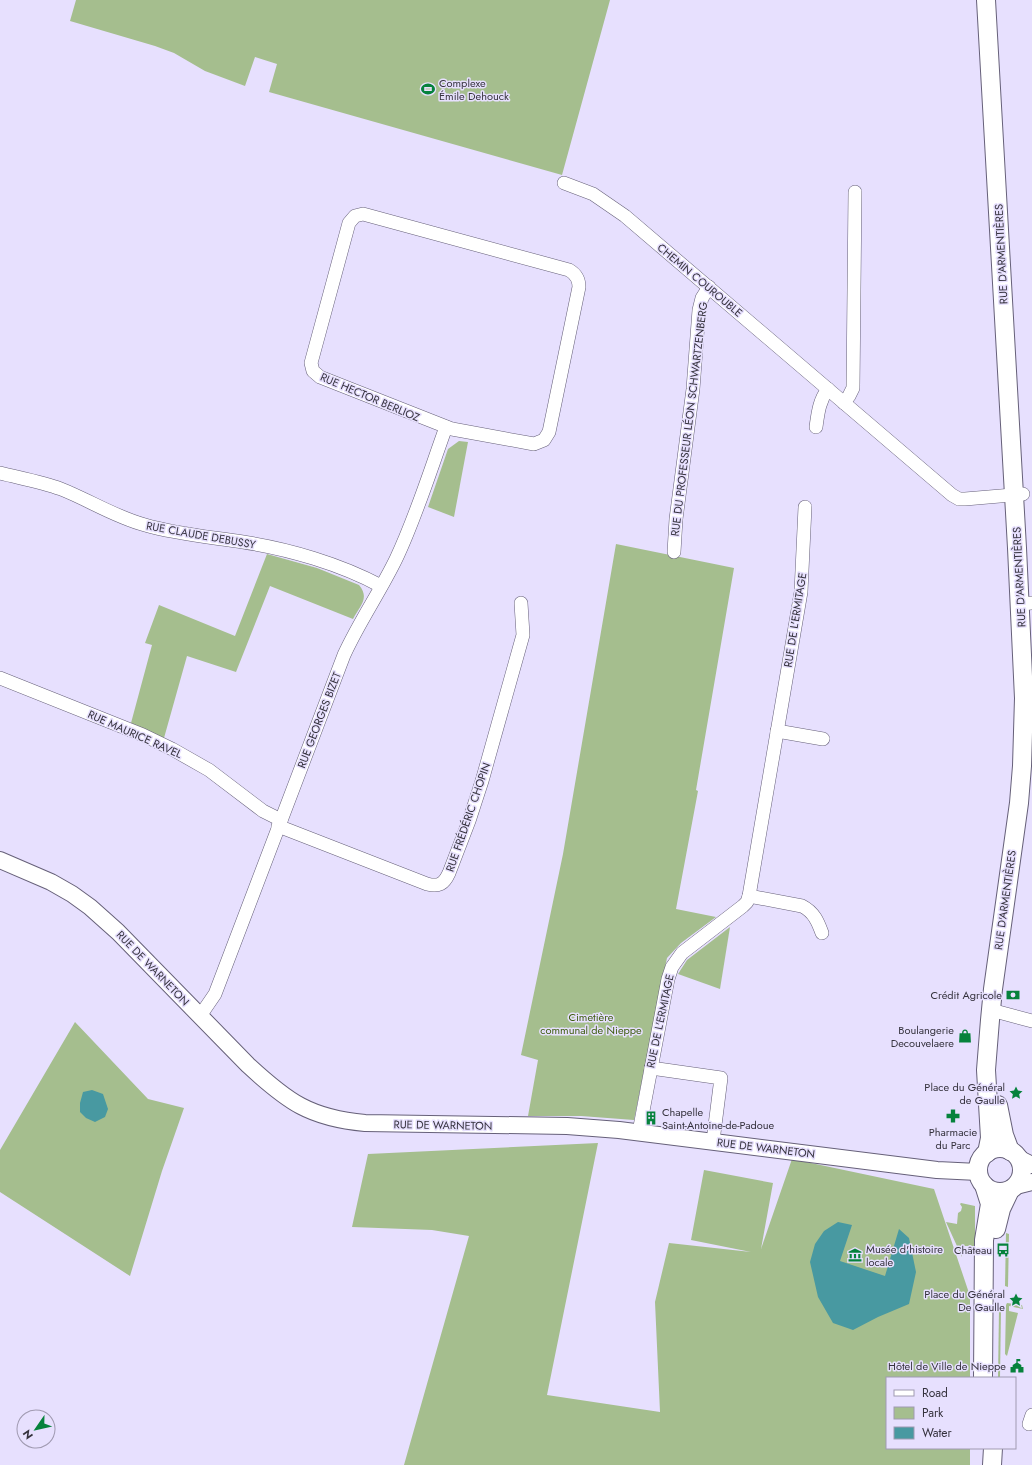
<svg xmlns="http://www.w3.org/2000/svg" width="1032" height="1465" viewBox="0 0 1032 1465" font-family="Jost,sans-serif">
<style>
.green{fill:#a5be8e}
.water{fill:#4899a1}
.lines{fill:none;stroke-linecap:round;stroke-linejoin:round}
.minor-casing{stroke:#666079;stroke-width:14}
.tertiary-casing{stroke:#666079;stroke-width:18}
.secondary-casing{stroke:#666079;stroke-width:20}
.minor{stroke:#fff;stroke-width:13}
.tertiary{stroke:#fff;stroke-width:16}
.secondary{stroke:#fff;stroke-width:18}
.labels{text-anchor:middle;stroke-width:3;stroke-linejoin:round;paint-order:stroke}
.poi-label{font-size:11px;fill:#35323d;stroke:#e7e0fe;text-anchor:end}
.street-label{font-size:11px;fill:#35323d;stroke:#e7e0fe}
.park-label{font-size:11px;fill:#3d5c0d;stroke:#e7e0fe}
</style>
<rect width="100%" height="100%" fill="#e7e0fe"/>
<g class="green">
<polygon points="76,0 610,0 562,175 269,92 277,64 255,57 245,86 205,71 174,53 155,46 70,21"/>
<polygon points="459,441 468,442 454,517 428,507 448,449"/>
<polygon points="616,544 734,568 696,790 698,791 676,909 716,917 681,943 667,958 634,1120 581,1116 528,1116 538,1060 521,1055 563,854"/>
<path d="M267 554 317 568 359 585C370 598 360 606 353 619L270 586 236 672 187 656 164 738 131 723 152 645 145 643 159 605 235 636Z"/>
<polygon points="730,927 720,989 678,974 687,960"/>
<polygon points="75,1022 148,1099 184,1108 162,1171 130,1276 0,1192 0,1150"/>
<polygon points="598,1143 547,1395 660,1412 655,1302 669,1243 751,1252 691,1240 704,1170 773,1183 761,1249 792,1159 934,1189 970,1296 970,1378 887,1378 887,1448 970,1448 970,1465 404,1465 469,1236 432,1230 352,1227 368,1154"/>
<polygon points="961,1203 975,1206 975,1246 962,1246 962,1257 946,1222 957,1224 958,1213 961,1211 962,1207 960,1204"/>
<polygon points="1006,1233 1009,1234 1008,1287 1005,1286"/>
<polygon points="1007,1303 1022,1305 1023,1309 1009,1306 1009,1311 1018,1313 1007,1356 1005,1354 1006,1305"/>
<polygon points="999,1309 1001,1310 1000,1378 998,1378"/>
</g>
<g class="water">
<polygon points="92,1090 103,1094 108,1109 105,1117 95,1122 86,1118 80,1112 80,1103 83,1092"/>
<polygon points="838,1222 852,1225 840,1261 885,1276 899,1229 909,1238 916,1272 909,1304 878,1317 853,1330 833,1323 818,1297 810,1262 815,1244 824,1231"/>
</g>
<g class="lines">
<g class="minor-casing">
<g id="minor">
<polyline points="564,183 593,194 625,216 952,495 959,499 965,499 1023,494"/>
<path d="M363 214 569 270C576 274 579 279 579 287L549 432 544 440 534 444 452 429 320 377 313 371 311 363 349 223 355 216Z"/>
<polyline points="844,403 849,396 853,388 855,192"/>
<path d="M816 427C818 413 819 401 828 389"/>
<path d="M0 473C20 478 42 482 61 489 89 500 115 517 145 525 176 534 210 537 243 542 289 549 340 564 381 586"/>
<polyline points="674,552 676,519 693,389 699,310 702,298 709,287"/>
<polyline points="1020,604 1032,603"/>
<polyline points="0,678 143,735 172,749 209,770 263,811 281,820"/>
<polyline points="777,731 823,739"/>
<path d="M278 826 427 884C439 887 444 884 449 873L469 821 482 781 523 635 521 603"/>
<path d="M749 896 802 906C814 912 818 922 822 933"/>
<polyline points="991,1010 1032,1021"/>
<path d="M200 1016 215 994 344 655C359 622 380 592 396 559 416 517 430 471 446 427"/>
<polyline points="651,1068 721,1078 713,1141"/>
<polyline points="639,1132 668,979 672,967 682,953 743,906 747,902 749,896 801,592 805,507"/>
<polyline points="1029,1424 1032,1415"/>
</g>
</g>
<g class="tertiary-casing">
<g id="tertiary">
<path d="M0 860 51 882 72 894 90 907 118 932 248 1065C288 1102 310 1118 365 1123L567 1126 619 1130 937 1170 978 1172"/>
<polyline points="1018,1158 1032,1165"/>
<polyline points="1016,1186 1032,1182"/>
</g>
</g>
<g class="secondary-casing">
<g id="secondary">
<polyline points="986,0 1017,548 1024,698 1022,766 1019,803 993,989 990,1020 986,1070 990,1138 987,1153"/>
<polyline points="998,1105 1004,1135 1010,1151"/>
<circle cx="1000" cy="1170" r="22"/>
<polyline points="996,1229 1001,1209 1010,1190"/>
<polyline points="983,1378 984,1240 990,1204 984,1185"/>
<polyline points="992,1465 993,1448"/>
</g>
</g>
<use href="#minor" class="minor"/>
<use href="#tertiary" class="tertiary"/>
<use href="#secondary" class="secondary"/>
</g>
<defs>
<g id="stadium-bare" transform="scale(1.08)"><path d="M0-5a6.5 5 0 1 0 0 10a6.5 5 0 1 0 0-10ZM-3.5-1.8h7v3.6h-7Z" fill="#06823c" stroke="#e7e0fe" stroke-width="2.5" paint-order="stroke"/></g>
<g id="bank-bare" transform="scale(1.08)"><path d="M-6-4H6V4H-6ZM0-2.3a2.3 2.3 0 1 0 0 4.6a2.3 2.3 0 1 0 0-4.6Z" fill="#06823c" stroke="#e7e0fe" stroke-width="2.5" paint-order="stroke"/></g>
<g id="shop-bare" transform="scale(1.08)"><path d="M-5-2.5h2.3a2.7 3.5 0 0 1 5.4 0H5L5.5 6h-11ZM-1.5-2.5h3a1.5 2.3 0 0 0-3 0Z" fill="#06823c" stroke="#e7e0fe" stroke-width="2.5" paint-order="stroke"/></g>
<g id="sight-bare" transform="scale(1.08)"><path d="M0-6L1.8-2.2L6-1.7L2.9 1.2L3.7 5.4L0 3.3L-3.7 5.4L-2.9 1.2L-6-1.7L-1.8-2.2Z" fill="#06823c" stroke="#e7e0fe" stroke-width="2.5" paint-order="stroke"/></g>
<g id="pharmacy-bare" transform="scale(1.08)"><path d="M-2-6h4v4h4v4h-4v4h-4v-4h-4v-4h4Z" fill="#06823c" stroke="#e7e0fe" stroke-width="2.5" paint-order="stroke"/></g>
<g id="building-bare" transform="scale(1.08)"><path d="M-4-6H4V6H1V3H-1V6H-4ZM-2.5-4.3h1.7v1.8h-1.7ZM.8-4.3h1.7v1.8H.8ZM-2.5-1h1.7V.8h-1.7ZM.8-1h1.7V.8H.8Z" fill="#06823c" stroke="#e7e0fe" stroke-width="2.5" paint-order="stroke"/></g>
<g id="bus-bare" transform="scale(1.08)"><path d="M-5-6H5V4H4V6H2V4H-2V6H-4V4H-5ZM-3.5-4V0h7V-4ZM-3.5 1.2v1.5H-2V1.2ZM2 1.2v1.5H3.5V1.2Z" fill="#06823c" stroke="#e7e0fe" stroke-width="2.5" paint-order="stroke"/></g>
<g id="museum-bare" transform="scale(1.08)"><path d="M0-6L6-3V-2H-6V-3ZM-5-1h2V3h-2ZM-1-1h2V3h-2ZM3-1h2V3H3ZM-6 4H6V6H-6Z" fill="#06823c" stroke="#e7e0fe" stroke-width="2.5" paint-order="stroke"/></g>
<g id="civic-bare" transform="scale(1.08)"><path d="M-.6-6.5H3V-4.5H.6V-3L4-1V1h2V6H-6V1h2V-1L-.6-3ZM-1.2 2.5V6h2.4V2.5Z" fill="#06823c" stroke="#e7e0fe" stroke-width="2.5" paint-order="stroke"/></g>
</defs>
<g fill-rule="evenodd">
<use href="#stadium-bare" x="428" y="89"/>
<use href="#bank-bare" x="1013" y="995"/>
<use href="#shop-bare" x="965" y="1036"/>
<use href="#sight-bare" x="1016" y="1093"/>
<use href="#pharmacy-bare" x="953" y="1116"/>
<use href="#building-bare" x="651" y="1118"/>
<use href="#bus-bare" x="1003" y="1250"/>
<use href="#museum-bare" x="855" y="1255"/>
<use href="#sight-bare" x="1016" y="1300"/>
<use href="#civic-bare" x="1017" y="1366"/>
</g>
<g class="labels">
<g class="poi-label">
<text x="439" y="87" text-anchor="start">Complexe<tspan x="439" dy="13">Émile Dehouck</tspan></text>
<text x="1002" y="999">Crédit Agricole</text>
<text x="954" y="1034">Boulangerie<tspan x="954" dy="13">Decouvelaere</tspan></text>
<text x="1005" y="1091">Place du Général<tspan x="1005" dy="13">de Gaulle</tspan></text>
<text x="662" y="1116" text-anchor="start">Chapelle<tspan x="662" dy="13">Saint-Antoine-de-Padoue</tspan></text>
<text x="953" y="1136" text-anchor="middle">Pharmacie<tspan x="953" dy="13">du Parc</tspan></text>
<text x="866" y="1253" text-anchor="start">Musée d'histoire<tspan x="866" dy="13">locale</tspan></text>
<text x="992" y="1254">Château</text>
<text x="1005" y="1298">Place du Général<tspan x="1005" dy="13">De Gaulle</tspan></text>
<text x="1006" y="1370">Hôtel de Ville de Nieppe</text>
</g>
<g class="street-label">
<text transform="translate(1001 254) rotate(-93)" y="4">RUE D'ARMENTIÈRES</text>
<text transform="translate(700 280) rotate(40)" y="4">CHEMIN COUROUBLE</text>
<text transform="translate(370 397) rotate(23)" y="4">RUE HECTOR BERLIOZ</text>
<text transform="translate(689 419) rotate(-83)" y="4">RUE DU PROFESSEUR LÉON SCHWARTZENBERG</text>
<text transform="translate(201 535) rotate(10)" y="4">RUE CLAUDE DEBUSSY</text>
<text transform="translate(1019 577) rotate(-93)" y="4">RUE D'ARMENTIÈRES</text>
<text transform="translate(795 620) rotate(-81)" y="4">RUE DE L'ERMITAGE</text>
<text transform="translate(319 720) rotate(-69)" y="4">RUE GEORGES BIZET</text>
<text transform="translate(135 734) rotate(24)" y="4">RUE MAURICE RAVEL</text>
<text transform="translate(468 817) rotate(-71)" y="4">RUE FRÉDÉRIC CHOPIN</text>
<text transform="translate(1005 900) rotate(-82)" y="4">RUE D'ARMENTIÈRES</text>
<text transform="translate(153 968) rotate(46)" y="4">RUE DE WARNETON</text>
<text transform="translate(660 1021) rotate(-78)" y="4">RUE DE L'ERMITAGE</text>
<text transform="translate(443 1125) rotate(1)" y="4">RUE DE WARNETON</text>
<text transform="translate(766 1148) rotate(7)" y="4">RUE DE WARNETON</text>
</g>
<g class="park-label">
<text x="591" y="1021">Cimetière<tspan x="591" dy="13">communal de Nieppe</tspan></text>
</g>
</g>
<rect x="886" y="1377" width="130" height="72" fill="#e7e0fe" stroke="#a09ab1"/>
<rect x="894" y="1390" width="20" height="6" fill="#ffffff" stroke="#a09ab1"/>
<text x="922" y="1397" font-size="12" fill="#35323d">Road</text>
<rect x="894" y="1407" width="20" height="12" fill="#a5be8e" stroke="#a09ab1"/>
<text x="922" y="1417" font-size="12" fill="#35323d">Park</text>
<rect x="894" y="1427" width="20" height="12" fill="#4899a1" stroke="#a09ab1"/>
<text x="922" y="1437" font-size="12" fill="#35323d">Water</text>
<g transform="translate(36 1429) rotate(236)"><circle r="19" fill="#e7e0fe" stroke="#a09ab1"/>
<path d="M0-3L7 15L0 10L-7 15Z" fill="#06823c"/>
<text y="-6" font-size="11" font-weight="bold" text-anchor="middle" fill="#35323d">N</text>
</g>
</svg>
